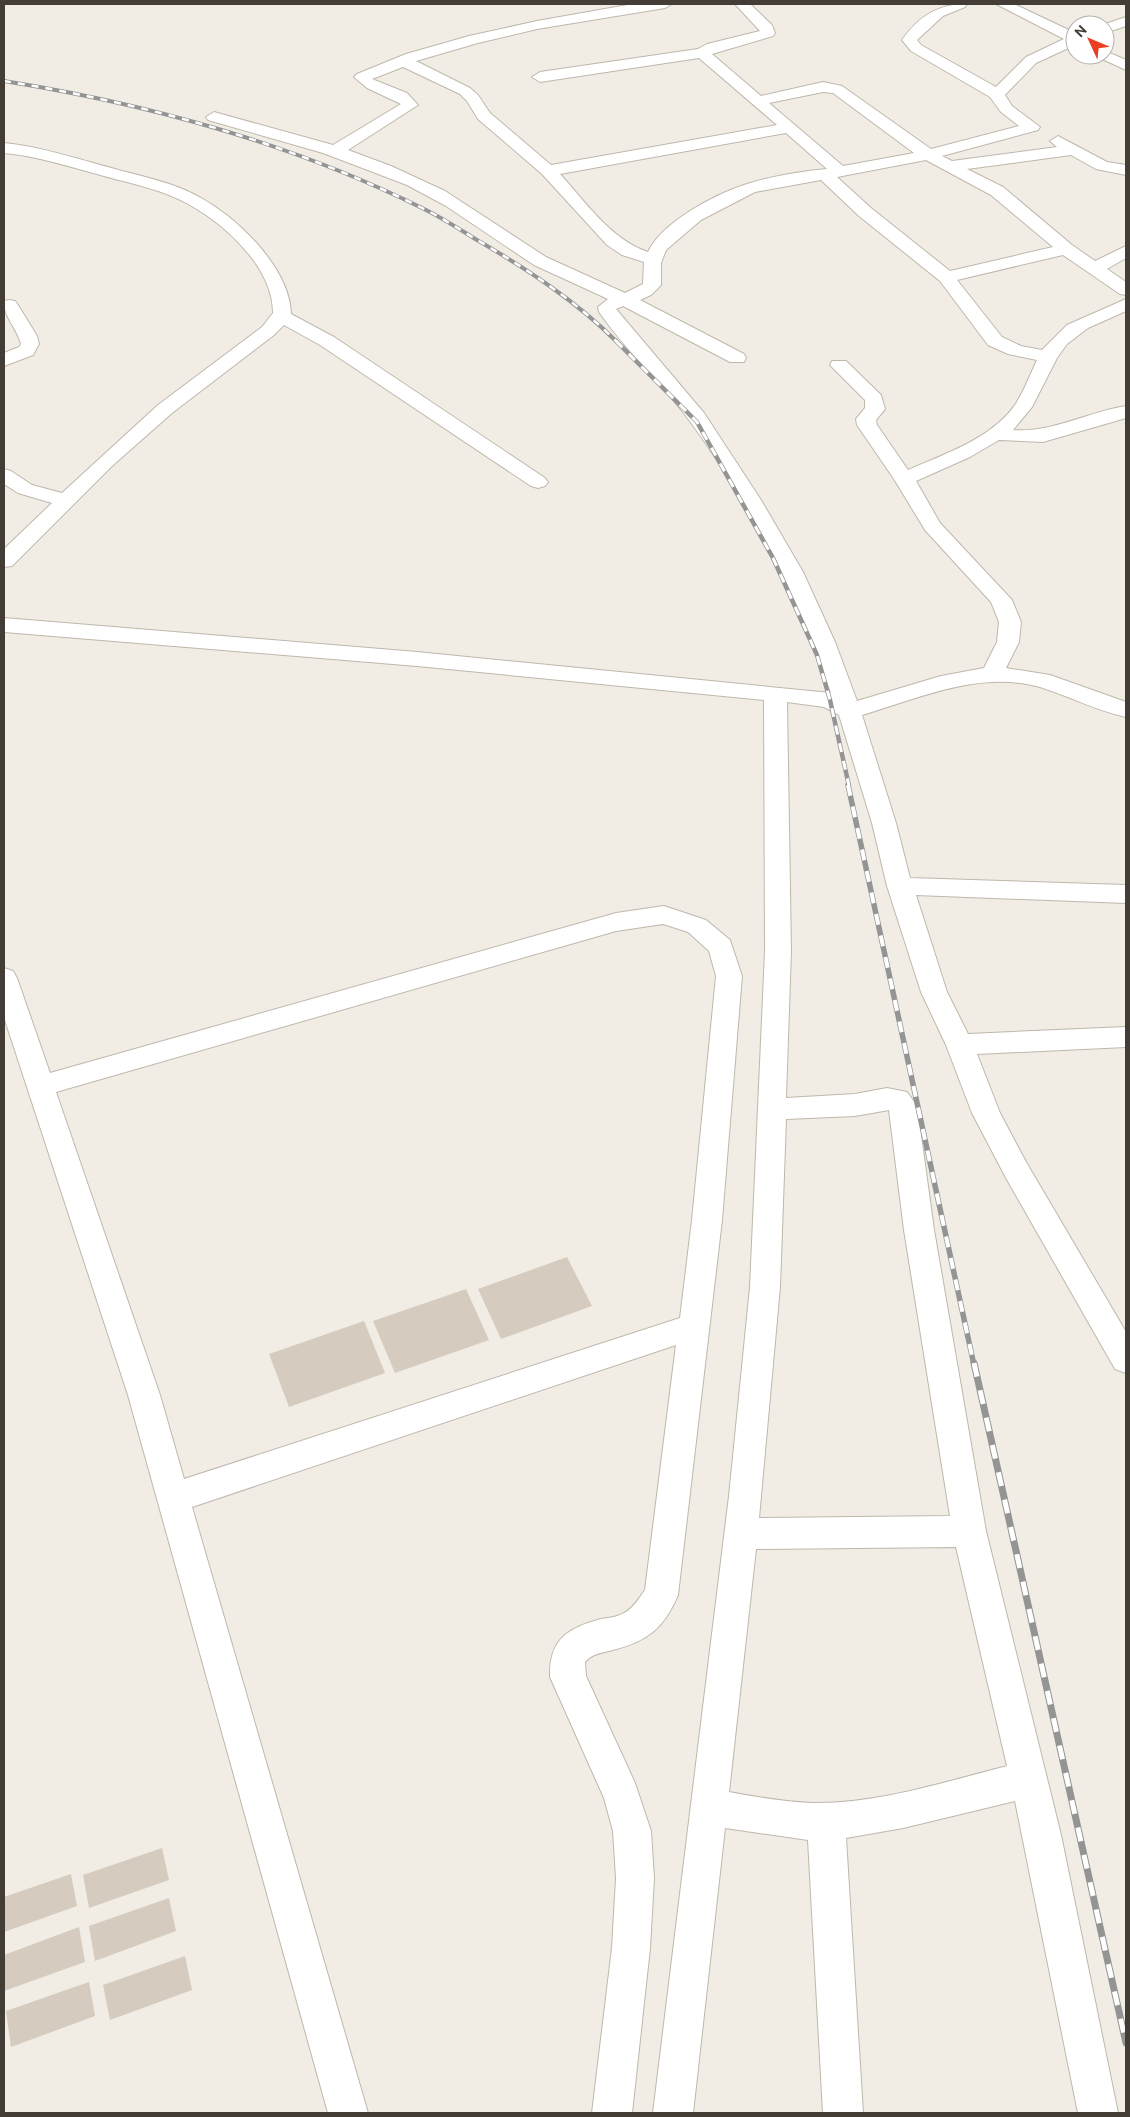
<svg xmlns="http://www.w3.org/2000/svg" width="1130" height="2117" viewBox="0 0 1130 2117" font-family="Ubuntu,sans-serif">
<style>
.building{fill:#d5cbbe}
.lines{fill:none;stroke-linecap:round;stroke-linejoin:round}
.minor-casing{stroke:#bfb7ab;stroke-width:2}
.minor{fill:#fff;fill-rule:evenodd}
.rail-far3-casing{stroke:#949494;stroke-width:4}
.rail-far2-casing{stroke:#949494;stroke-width:4.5}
.rail-far1-casing{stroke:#949494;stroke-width:5.5}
.rail-casing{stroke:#949494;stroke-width:7}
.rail-far3{stroke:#fff;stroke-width:2.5;stroke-dasharray:7;stroke-linecap:butt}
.rail-far2{stroke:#fff;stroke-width:3;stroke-dasharray:9;stroke-linecap:butt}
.rail-far1{stroke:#fff;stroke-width:4;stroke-dasharray:11;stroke-linecap:butt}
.rail{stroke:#fff;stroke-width:5;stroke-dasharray:14;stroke-linecap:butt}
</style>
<rect width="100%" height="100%" fill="#f1ede5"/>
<g class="building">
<polygon points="567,1257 592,1306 501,1339 478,1289"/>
<polygon points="466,1289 489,1340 395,1373 373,1321"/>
<polygon points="364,1321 385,1373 289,1407 269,1354"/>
<polygon points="162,1848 169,1880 89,1908 83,1875"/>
<polygon points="71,1874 77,1906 4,1932 4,1897"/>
<polygon points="169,1898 176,1931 95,1961 89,1926"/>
<polygon points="79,1927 85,1962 4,1991 4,1955"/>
<polygon points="185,1956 192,1990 110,2020 103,1985"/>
<polygon points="89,1982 95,2016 11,2047 6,2011"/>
</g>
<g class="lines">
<g class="minor-casing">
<g id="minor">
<path d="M633 4H672L665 8 537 29 478 43 416 61 470 88 478 95 490 113 551 165 777 125 699 58 540 82 532 77 540 72 698 49 707 44 760 31 735 4H750L772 25 775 33 773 36 712 54 761 96 823 82 842 86 931 149 1019 126 1001 112 990 97 911 51 902 40C919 16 938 4 967 4L965 7 943 16 917 40 921 45 996 87 1026 57 1064 39 996 4H1014L1075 33V45L1036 63 1005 95 1012 106 1040 127 1038 130 942 156 952 161 1057 147 1050 141 1058 136 1107 162 1126 165V175L1096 169 1071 155 967 169 1003 187 1072 245 1095 261 1126 246V258L1107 269 1126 282V295L1120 294 1063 255 957 280 1002 337 1021 346 1042 350 1067 325 1126 299V311L1088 328 1067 344 1057 358 1032 407 1013 430C1053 433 1087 412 1126 406V418L1043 442 999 440 970 457 916 481 940 523 1012 600 1021 622 1019 642 1006 668 1050 675 1126 702V717C1097 711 1069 696 1040 687 980 670 919 698 862 715L896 823 910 878 1126 885V903L916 895 947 992 968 1034 1126 1027V1047L977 1054 1000 1113 1026 1162 1126 1332V1373L1115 1369 1006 1178 972 1113 946 1045 921 992 887 886 872 823 839 715 824 707 787 702 791 951 786 1098 855 1094 887 1088 907 1092 917 1106 934 1230 986 1531 1061 1835 1118 2113H1078L1015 1801 903 1828 846 1838 863 2113H823L808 1840 725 1828 693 2113H653L729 1496 750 1287 765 951 764 700 417 666 4 632V618L417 652 831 693C797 598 750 502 689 420 661 382 626 351 599 312L598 307 608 299 534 265 446 206 407 185 323 153 208 120 206 117 214 112 333 145 401 104 367 88 354 77 357 74 406 54 469 36 537 21ZM403 67 460 94 467 101 478 119 542 174 607 245 622 255 644 262 643 284 625 293 546 257 445 191 391 166 348 150 418 105 407 93 372 79ZM823 92 833 93 914 153 843 166 769 103ZM786 133 827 169C802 171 768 177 744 185 714 195 662 222 648 252 611 240 585 201 560 174ZM926 160 991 195 1053 247 950 271 871 208 837 177ZM821 180 859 216 940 281 988 345 1008 354 1037 360C1030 375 1024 391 1015 405 991 439 944 454 908 470L877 425 876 420 885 409 881 395 846 361H832L830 365 865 400V408L856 419 857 425 894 479 925 530 991 602 999 622 997 642 984 668 941 676 857 701 835 642 803 572 761 500 704 413 616 309 623 306 730 362H744L746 358 744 354 640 300 651 295 661 285V263L666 250 701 220 755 192ZM889 1110 904 1230 950 1516 759 1518 780 1287 786 1119 855 1116ZM956 1547 1007 1766C944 1782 878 1804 812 1803 784 1802 756 1797 729 1792L756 1549Z"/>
<polygon points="1126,17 1126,26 1105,33 1105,25 1102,25"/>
<polygon points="1105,51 1126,60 1126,70 1100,58 1098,55 1105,55"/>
<path d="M4 143C42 147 78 159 115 169 144 177 175 183 201 198 239 219 290 269 291 314L334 337 545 478 548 482 545 486 538 488 531 486 320 345 284 325 274 335 172 413 112 466 12 566 4 567V549L52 503 18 493 4 484V469L11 471 32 485 62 493 158 405 262 327 273 313C273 268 227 226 190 205 164 190 133 184 104 176 70 167 38 156 4 153Z"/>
<path d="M9 300 15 301 18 305 37 336 39 344 33 355 4 366V353L19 347 21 344C17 328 4 318 4 301Z"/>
<path d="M664 906 706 920 730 940 742 976 722 1220 678 1595C664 1628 648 1641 613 1650 602 1653 593 1653 585 1662L586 1676 635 1783 651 1831 654 1878 650 1948 632 2113H592L612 1948 616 1878 613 1831 604 1798 550 1677C549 1640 567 1628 601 1619 608 1618 617 1617 624 1613 633 1609 639 1598 645 1590L676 1345 192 1507 368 2113H328L128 1395 4 1017V968L13 971 17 978 50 1073 616 913ZM663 924 688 932 709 951 716 976 692 1220 680 1318 184 1479 160 1395 56 1092 616 931Z"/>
</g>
</g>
<use href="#minor" class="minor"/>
<g class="rail-far3-casing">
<path id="rail-far3" d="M4 81C148 104 291 143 422 208 441 217 459 229 477 240 527 269 576 301 617 342"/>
</g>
<g class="rail-far2-casing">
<polyline id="rail-far2" points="616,341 697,422 773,558 817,655 830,700 849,786"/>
</g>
<g class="rail-far1-casing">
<polyline id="rail-far1" points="848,785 974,1365"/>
</g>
<g class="rail-casing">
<polyline id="rail" points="974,1363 1126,2043"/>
</g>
<use href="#rail-far3" class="rail-far3"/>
<use href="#rail-far2" class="rail-far2"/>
<use href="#rail-far1" class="rail-far1"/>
<use href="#rail" class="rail"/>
</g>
<rect width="1130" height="2117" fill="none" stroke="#433d35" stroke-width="10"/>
<g transform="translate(1090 40) rotate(314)"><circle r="24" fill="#ffffff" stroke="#b4b1ae"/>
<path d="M0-4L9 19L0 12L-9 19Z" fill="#ea3d22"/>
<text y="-8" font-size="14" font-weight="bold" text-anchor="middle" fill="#433d35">N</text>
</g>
</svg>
